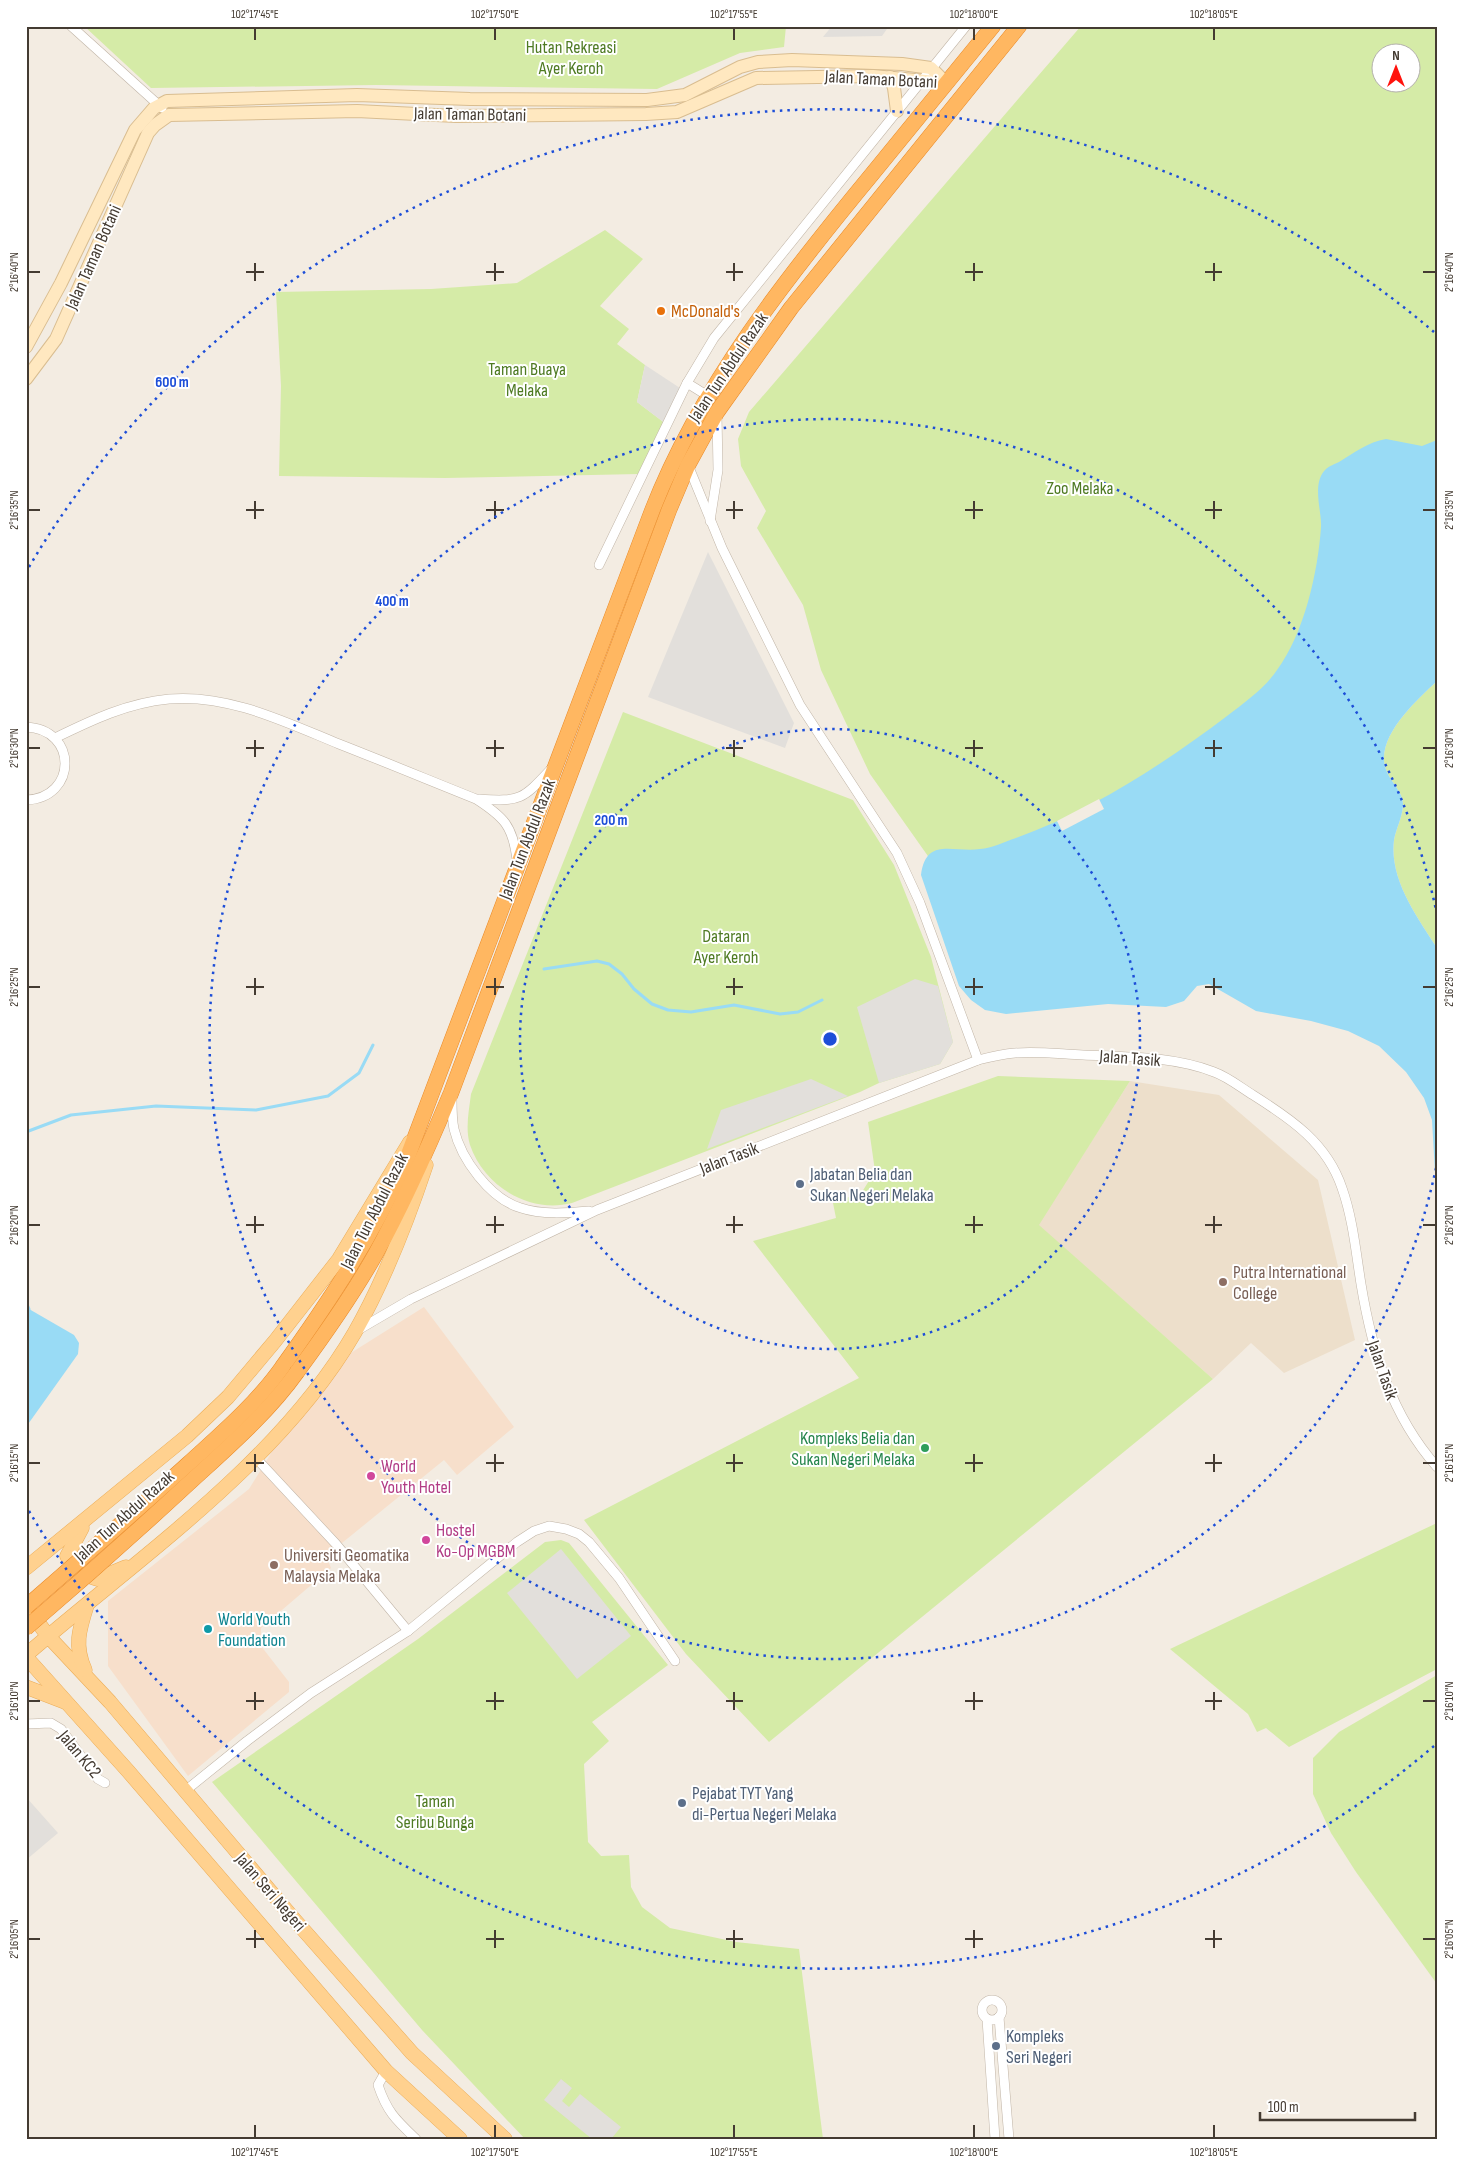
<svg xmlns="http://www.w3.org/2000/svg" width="1463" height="2165" viewBox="0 0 1463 2165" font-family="'Sofia Sans Condensed',sans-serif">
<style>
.commercial{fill:#f7dfcb}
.education{fill:#eddfcb}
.green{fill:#d5eba7;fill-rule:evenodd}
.parking{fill:#e2dfdb}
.water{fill:#99dbf5}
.pier{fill:#f3ece2}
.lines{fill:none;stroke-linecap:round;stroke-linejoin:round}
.stream{stroke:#99dbf5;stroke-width:3}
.street-casing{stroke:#c1b5a7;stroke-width:10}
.secondary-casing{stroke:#d9bd90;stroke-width:14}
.primary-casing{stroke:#ecad57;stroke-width:15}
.highway-casing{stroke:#e98926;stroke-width:16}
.street{stroke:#fff;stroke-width:9}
.secondary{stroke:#ffe8c0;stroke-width:12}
.primary{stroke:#ffd18f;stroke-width:14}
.highway{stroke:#ffb761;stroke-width:15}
.highway-bridge-casing{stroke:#e98926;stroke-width:16;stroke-linecap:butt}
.highway-bridge{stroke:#ffb761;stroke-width:15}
.ticks{fill:none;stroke:#443b32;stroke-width:2}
.ring{fill:none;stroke:#1d4ed8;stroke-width:2.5;stroke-dasharray:2.5 5}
.food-dot{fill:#e8710a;stroke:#fff;stroke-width:2}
.service-dot{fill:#5c6f8a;stroke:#fff;stroke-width:2}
.education-dot{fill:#8d6e63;stroke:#fff;stroke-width:2}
.leisure-dot{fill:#2e9e5b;stroke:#fff;stroke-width:2}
.hotel-dot{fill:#d1479c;stroke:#fff;stroke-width:2}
.culture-dot{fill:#0f9aa8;stroke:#fff;stroke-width:2}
.labels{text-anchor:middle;stroke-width:4;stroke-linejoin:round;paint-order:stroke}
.park-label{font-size:18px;fill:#4e7a22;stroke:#fff}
.street-label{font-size:18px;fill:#443b32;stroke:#fff}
.food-label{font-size:18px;fill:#c56008;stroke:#fff;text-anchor:start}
.service-label{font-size:18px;fill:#4e5e75;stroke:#fff;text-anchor:start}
.education-label{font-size:18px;fill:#785e54;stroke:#fff;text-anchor:start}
.leisure-label{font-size:18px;fill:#27864d;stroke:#fff;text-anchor:end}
.hotel-label{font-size:18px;fill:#b23c85;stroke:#fff;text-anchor:start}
.culture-label{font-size:18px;fill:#0d838f;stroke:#fff;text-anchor:start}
.centre{fill:#1d4ed8;stroke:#fff;stroke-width:2.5}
.ring-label{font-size:15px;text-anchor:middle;font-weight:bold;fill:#1d4ed8;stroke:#fff;stroke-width:4;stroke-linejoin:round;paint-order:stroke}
.neatline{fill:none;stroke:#443b32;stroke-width:2}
.ticks-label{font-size:12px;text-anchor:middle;fill:#443b32}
</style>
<rect width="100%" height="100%" fill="#f3ece2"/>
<polygon class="commercial" points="424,1307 514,1427 457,1475 444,1460 326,1556 331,1568 261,1628 261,1646 289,1682 289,1692 188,1776 108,1666 108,1601 249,1489 273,1450 346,1356"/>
<polygon class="education" points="1130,1081 1219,1095 1318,1180 1355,1340 1284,1373 1251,1343 1213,1379 1038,1225"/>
<g class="green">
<polygon points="84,26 786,26 784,47 740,53 657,89 376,85 151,88"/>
<path d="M1081 26H1437V479L1293 757 954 893 870 774 821 670 803 605 757 528 766 511 741 466 738 439 749 412ZM1380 52H1410V82H1380Z"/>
<polygon points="605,230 643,259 600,306 629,329 617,344 645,365 637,402 666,424 639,474 445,478 279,476 281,386 276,292 431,289 517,283"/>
<path d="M1437 681V948C1417 917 1389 879 1394 840 1396 829 1402 818 1403 806 1404 793 1392 784 1387 772 1372 740 1416 701 1437 681Z"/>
<path d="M623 712 853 800 894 865 931 957 953 1042 940 1064 879 1083 860 1092 572 1203C529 1214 484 1186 470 1145 465 1128 469 1111 471 1094Z"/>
<polygon points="998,1076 1130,1081 1039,1225 1213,1379 769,1742 686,1654 584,1520 859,1378 753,1241 836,1218 833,1203 862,1192 875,1171 868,1122"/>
<polygon points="1437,1523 1437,1669 1289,1747 1266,1728 1257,1732 1248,1714 1170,1649"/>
<polygon points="561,1540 569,1543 668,1665 592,1722 609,1741 584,1764 588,1842 601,1856 629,1855 631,1887 642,1907 670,1928 736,1942 799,1949 823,2139 525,2139 422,2030 212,1782 418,1639 545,1542"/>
<polygon points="1437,1675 1437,1984 1356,1872 1331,1833 1313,1794 1313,1758 1339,1732"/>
</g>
<g class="parking">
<polygon points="832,26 889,26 882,36 823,37"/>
<polygon points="645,365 683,390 666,424 637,402"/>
<polygon points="708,552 794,723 785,748 648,697"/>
<polygon points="915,979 938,986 953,1042 940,1064 879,1083 857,1007"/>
<polygon points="811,1079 848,1096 707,1149 721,1110"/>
<polygon points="561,1549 631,1636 577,1679 507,1593"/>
<polygon points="26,1797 58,1833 26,1860"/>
<polygon points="561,2079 572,2088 562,2101 569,2107 580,2094 621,2127 611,2139 592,2139 544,2100"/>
</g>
<g class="water">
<path d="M1386 439 1422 446 1437 440V681C1416 701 1372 740 1387 772 1392 784 1404 793 1403 806 1402 818 1396 829 1394 840 1389 879 1417 917 1437 948V1208L1432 1120 1424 1098 1406 1072 1379 1046 1348 1031 1311 1021 1256 1011 1209 984 1197 986 1184 1001 1166 1007 1108 1004 1006 1014 985 1010 971 1000 959 986 921 875C926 836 953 853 980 849 992 848 1004 842 1016 838 1093 810 1162 765 1227 716 1245 702 1264 689 1277 670 1304 634 1318 572 1321 527 1322 511 1311 483 1326 469 1329 466 1335 464 1339 462 1354 453 1368 442 1386 439Z"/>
<polygon points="29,1309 74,1335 79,1343 78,1354 26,1427 26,1310"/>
</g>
<polygon class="pier" points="1099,799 1104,809 1062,831 1057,821"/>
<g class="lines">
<g class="stream">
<polyline points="544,969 597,961 609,964 622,974 634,989 652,1004 668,1010 691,1012 734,1005 780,1014 798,1012 822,1000"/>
<polyline points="26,1132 71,1115 156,1106 256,1110 328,1096 359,1073 373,1045"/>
<polyline points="26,1302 29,1309"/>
</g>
<g class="street-casing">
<g id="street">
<polyline points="71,26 162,108"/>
<polyline points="687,383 708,396"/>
<polyline points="688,465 722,548 800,705 897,853 920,903 978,1060"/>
<polyline points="710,521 718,470 717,415"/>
<polyline points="599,565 687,383 714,338 966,26"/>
<path d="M26 727C78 729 78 798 26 800"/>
<path d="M55 738C92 720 127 703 169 699 229 694 285 722 339 744 385 762 431 781 476 799 504 817 513 826 517 860"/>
<path d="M479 799C521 802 523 799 551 769"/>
<path d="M452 1099C452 1109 452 1120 454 1129 461 1159 490 1199 521 1208 542 1215 567 1213 589 1211"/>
<path d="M358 1330 411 1299 597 1210 978 1060C990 1057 1002 1054 1015 1053 1037 1051 1060 1054 1083 1055 1126 1057 1173 1056 1214 1072 1228 1077 1240 1087 1253 1095 1291 1119 1327 1143 1342 1188 1353 1219 1356 1253 1361 1284 1372 1351 1391 1415 1437 1467"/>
<polyline points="255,1457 336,1544 408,1631"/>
<polyline points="26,1724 51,1723 61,1729 98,1779 105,1783"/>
<polyline points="185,1791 247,1741 311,1693 408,1631 517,1542 534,1531 549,1526 566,1529 579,1534 589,1542 619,1578 675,1661"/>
<circle cx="992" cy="2010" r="10"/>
<polyline points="999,2017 1009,2139"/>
<polyline points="987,2019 995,2139"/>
<path d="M386 2071 378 2085C387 2112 396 2120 416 2139"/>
</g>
</g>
<g class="secondary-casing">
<g id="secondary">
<polyline points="890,77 894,88 897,111"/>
<polyline points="26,347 61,283 135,130 154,108 167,101 357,95 470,99 647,100 685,95 740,67 758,62 792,60 902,64 931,68 946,83"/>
<polyline points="26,379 56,339 148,133 155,125 169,115 357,111 456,116 646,114 677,112 756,78 873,76 946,83"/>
</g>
</g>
<g class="primary-casing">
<g id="primary">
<polyline points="82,1528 67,1556 77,1572 97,1579 126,1567"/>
<polyline points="26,1568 187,1436 228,1397 275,1341 339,1259 410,1142"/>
<polyline points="29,1610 48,1636 110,1702 293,1918 412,2053 505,2139"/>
<path d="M26 1655C138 1558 280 1462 355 1332 385 1279 407 1222 426 1165"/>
<polyline points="26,1657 128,1771 386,2071 460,2139"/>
<path d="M85 1670C74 1646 79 1630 87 1605"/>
<polyline points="26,1687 65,1702"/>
</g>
</g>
<g class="highway-casing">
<g id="highway">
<path d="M283 1366C331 1299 372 1237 406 1161L652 511C701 385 787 277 873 173 913 124 953 75 993 26"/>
<path d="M297 1372C325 1334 352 1296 375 1255 404 1203 428 1148 451 1093L669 510 688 465 717 412 791 308 1019 26"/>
</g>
</g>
<use href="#street" class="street"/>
<use href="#secondary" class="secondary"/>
<use href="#primary" class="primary"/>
<use href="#highway" class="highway"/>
<g class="highway-bridge-casing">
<g id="highway-bridge">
<path d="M26 1607C81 1559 135 1512 188 1464 222 1433 257 1403 283 1366"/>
<path d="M26 1628C81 1581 135 1533 188 1484 226 1449 267 1414 297 1372"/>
</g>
</g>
<use href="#highway-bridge" class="highway-bridge"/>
</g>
<path class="ticks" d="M255 28V40M495 28V40M734 28V40M974 28V40M1214 28V40M255 263V281M495 263V281M734 263V281M974 263V281M1214 263V281M28 272H40M246 272H264M486 272H504M726 272H743M965 272H983M1205 272H1222M1423 272H1436M255 501V519M495 501V519M734 501V519M974 501V519M1214 501V519M28 510H40M246 510H264M486 510H504M726 510H743M965 510H983M1205 510H1222M1423 510H1436M255 740V757M495 740V757M734 740V757M974 740V757M1214 740V757M28 748H40M246 748H264M486 748H504M726 748H743M965 748H983M1205 748H1222M1423 748H1436M255 978V995M495 978V995M734 978V995M974 978V995M1214 978V995M28 987H40M246 987H264M486 987H504M726 987H743M965 987H983M1205 987H1222M1423 987H1436M255 1216V1233M495 1216V1233M734 1216V1233M974 1216V1233M1214 1216V1233M28 1225H40M246 1225H264M486 1225H504M726 1225H743M965 1225H983M1205 1225H1222M1423 1225H1436M255 1454V1472M495 1454V1472M734 1454V1472M974 1454V1472M1214 1454V1472M28 1463H40M246 1463H264M486 1463H504M726 1463H743M965 1463H983M1205 1463H1222M1423 1463H1436M255 1692V1710M495 1692V1710M734 1692V1710M974 1692V1710M1214 1692V1710M28 1701H40M246 1701H264M486 1701H504M726 1701H743M965 1701H983M1205 1701H1222M1423 1701H1436M255 1930V1948M495 1930V1948M734 1930V1948M974 1930V1948M1214 1930V1948M28 1939H40M246 1939H264M486 1939H504M726 1939H743M965 1939H983M1205 1939H1222M1423 1939H1436M255 2125V2138M495 2125V2138M734 2125V2138M974 2125V2138M1214 2125V2138"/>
<g class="ring">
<circle cx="830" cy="1039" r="310"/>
<path d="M1436 1168A620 620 0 1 1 1436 910"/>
<path d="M1434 1746A930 930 0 0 1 29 1511M29 567A930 930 0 0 1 1434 332"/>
</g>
<circle class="food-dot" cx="661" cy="311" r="5"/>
<g class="service-dot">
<circle cx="800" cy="1184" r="5"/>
<circle cx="682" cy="1803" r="5"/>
<circle cx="996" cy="2046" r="5"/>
</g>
<g class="education-dot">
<circle cx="1223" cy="1282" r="5"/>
<circle cx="274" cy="1565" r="5"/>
</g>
<circle class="leisure-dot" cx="925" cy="1448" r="5"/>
<g class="hotel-dot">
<circle cx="371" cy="1476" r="5"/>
<circle cx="426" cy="1540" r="5"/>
</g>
<circle class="culture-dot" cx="208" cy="1629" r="5"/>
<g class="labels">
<g class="park-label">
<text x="571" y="53">Hutan Rekreasi<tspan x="571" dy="21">Ayer Keroh</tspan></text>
<text x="527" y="375">Taman Buaya<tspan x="527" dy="21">Melaka</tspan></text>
<text x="1080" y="494">Zoo Melaka</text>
<text x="726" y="942">Dataran<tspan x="726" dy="21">Ayer Keroh</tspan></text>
<text x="435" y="1807">Taman<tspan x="435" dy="21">Seribu Bunga</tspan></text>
</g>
<g class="street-label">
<text transform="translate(881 79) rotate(3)" y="6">Jalan Taman Botani</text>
<text transform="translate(470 114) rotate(1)" y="6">Jalan Taman Botani</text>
<text transform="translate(93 257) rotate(-66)" y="6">Jalan Taman Botani</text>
<text transform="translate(728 367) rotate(-56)" y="6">Jalan Tun Abdul Razak</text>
<text transform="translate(527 839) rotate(-69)" y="6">Jalan Tun Abdul Razak</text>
<text transform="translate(1130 1058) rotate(4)" y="6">Jalan Tasik</text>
<text transform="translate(729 1158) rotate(-21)" y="6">Jalan Tasik</text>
<text transform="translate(374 1211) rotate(-63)" y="6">Jalan Tun Abdul Razak</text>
<text transform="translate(1383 1370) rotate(71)" y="6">Jalan Tasik</text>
<text transform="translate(124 1516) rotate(-42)" y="6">Jalan Tun Abdul Razak</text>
<text transform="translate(80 1754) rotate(50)" y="6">Jalan KC2</text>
<text transform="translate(271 1892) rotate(49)" y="6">Jalan Seri Negeri</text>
</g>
<g class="food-label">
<text x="671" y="317">McDonald's</text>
</g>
<g class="service-label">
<text x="810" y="1180">Jabatan Belia dan<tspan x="810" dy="21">Sukan Negeri Melaka</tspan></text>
<text x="692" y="1799">Pejabat TYT Yang<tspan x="692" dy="21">di-Pertua Negeri Melaka</tspan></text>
<text x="1006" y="2042">Kompleks<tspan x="1006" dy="21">Seri Negeri</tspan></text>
</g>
<g class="education-label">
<text x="1233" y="1278">Putra International<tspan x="1233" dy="21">College</tspan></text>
<text x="284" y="1561">Universiti Geomatika<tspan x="284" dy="21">Malaysia Melaka</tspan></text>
</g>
<g class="leisure-label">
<text x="915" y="1444">Kompleks Belia dan<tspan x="915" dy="21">Sukan Negeri Melaka</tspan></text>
</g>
<g class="hotel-label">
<text x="381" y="1472">World<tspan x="381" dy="21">Youth Hotel</tspan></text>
<text x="436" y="1536">Hostel<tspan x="436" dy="21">Ko-Op MGBM</tspan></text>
</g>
<g class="culture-label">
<text x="218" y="1625">World Youth<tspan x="218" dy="21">Foundation</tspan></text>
</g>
</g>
<circle cx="830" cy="1039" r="8" class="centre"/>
<g class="ring-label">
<text x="172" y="387">600 m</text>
<text x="392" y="606">400 m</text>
<text x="611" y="825">200 m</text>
</g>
<rect width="1463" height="2165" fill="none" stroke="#ffffff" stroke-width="55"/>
<g transform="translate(1396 68)"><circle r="24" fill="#ffffff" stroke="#b4b1ad"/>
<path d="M0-4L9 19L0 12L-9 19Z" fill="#ff130d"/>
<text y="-8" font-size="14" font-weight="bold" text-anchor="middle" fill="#443b32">N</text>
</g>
<path d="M1260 2112v8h155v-8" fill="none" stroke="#443b32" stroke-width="2.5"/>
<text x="1268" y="2112" font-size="15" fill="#443b32" stroke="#ffffff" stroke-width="4" paint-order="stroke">100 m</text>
<rect x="28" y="28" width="1408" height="2110" class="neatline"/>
<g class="ticks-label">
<text x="255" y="18">102°17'45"E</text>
<text x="495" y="18">102°17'50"E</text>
<text x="734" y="18">102°17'55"E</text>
<text x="974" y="18">102°18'00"E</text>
<text x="1214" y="18">102°18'05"E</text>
<text transform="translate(14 272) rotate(-90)" y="4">2°16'40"N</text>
<text transform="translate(1449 272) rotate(-90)" y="4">2°16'40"N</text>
<text transform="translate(14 510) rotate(-90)" y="4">2°16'35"N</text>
<text transform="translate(1449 510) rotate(-90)" y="4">2°16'35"N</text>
<text transform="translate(14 748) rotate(-90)" y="4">2°16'30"N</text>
<text transform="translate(1449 748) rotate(-90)" y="4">2°16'30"N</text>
<text transform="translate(14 987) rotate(-90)" y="4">2°16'25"N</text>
<text transform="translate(1449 987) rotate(-90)" y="4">2°16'25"N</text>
<text transform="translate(14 1225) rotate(-90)" y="4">2°16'20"N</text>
<text transform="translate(1449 1225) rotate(-90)" y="4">2°16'20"N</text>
<text transform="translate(14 1463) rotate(-90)" y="4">2°16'15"N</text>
<text transform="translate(1449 1463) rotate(-90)" y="4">2°16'15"N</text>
<text transform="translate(14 1701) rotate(-90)" y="4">2°16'10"N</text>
<text transform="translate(1449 1701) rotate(-90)" y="4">2°16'10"N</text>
<text transform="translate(14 1939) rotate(-90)" y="4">2°16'05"N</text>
<text transform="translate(1449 1939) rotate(-90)" y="4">2°16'05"N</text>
<text x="255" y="2156">102°17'45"E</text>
<text x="495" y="2156">102°17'50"E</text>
<text x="734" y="2156">102°17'55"E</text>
<text x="974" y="2156">102°18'00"E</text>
<text x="1214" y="2156">102°18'05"E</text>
</g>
</svg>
